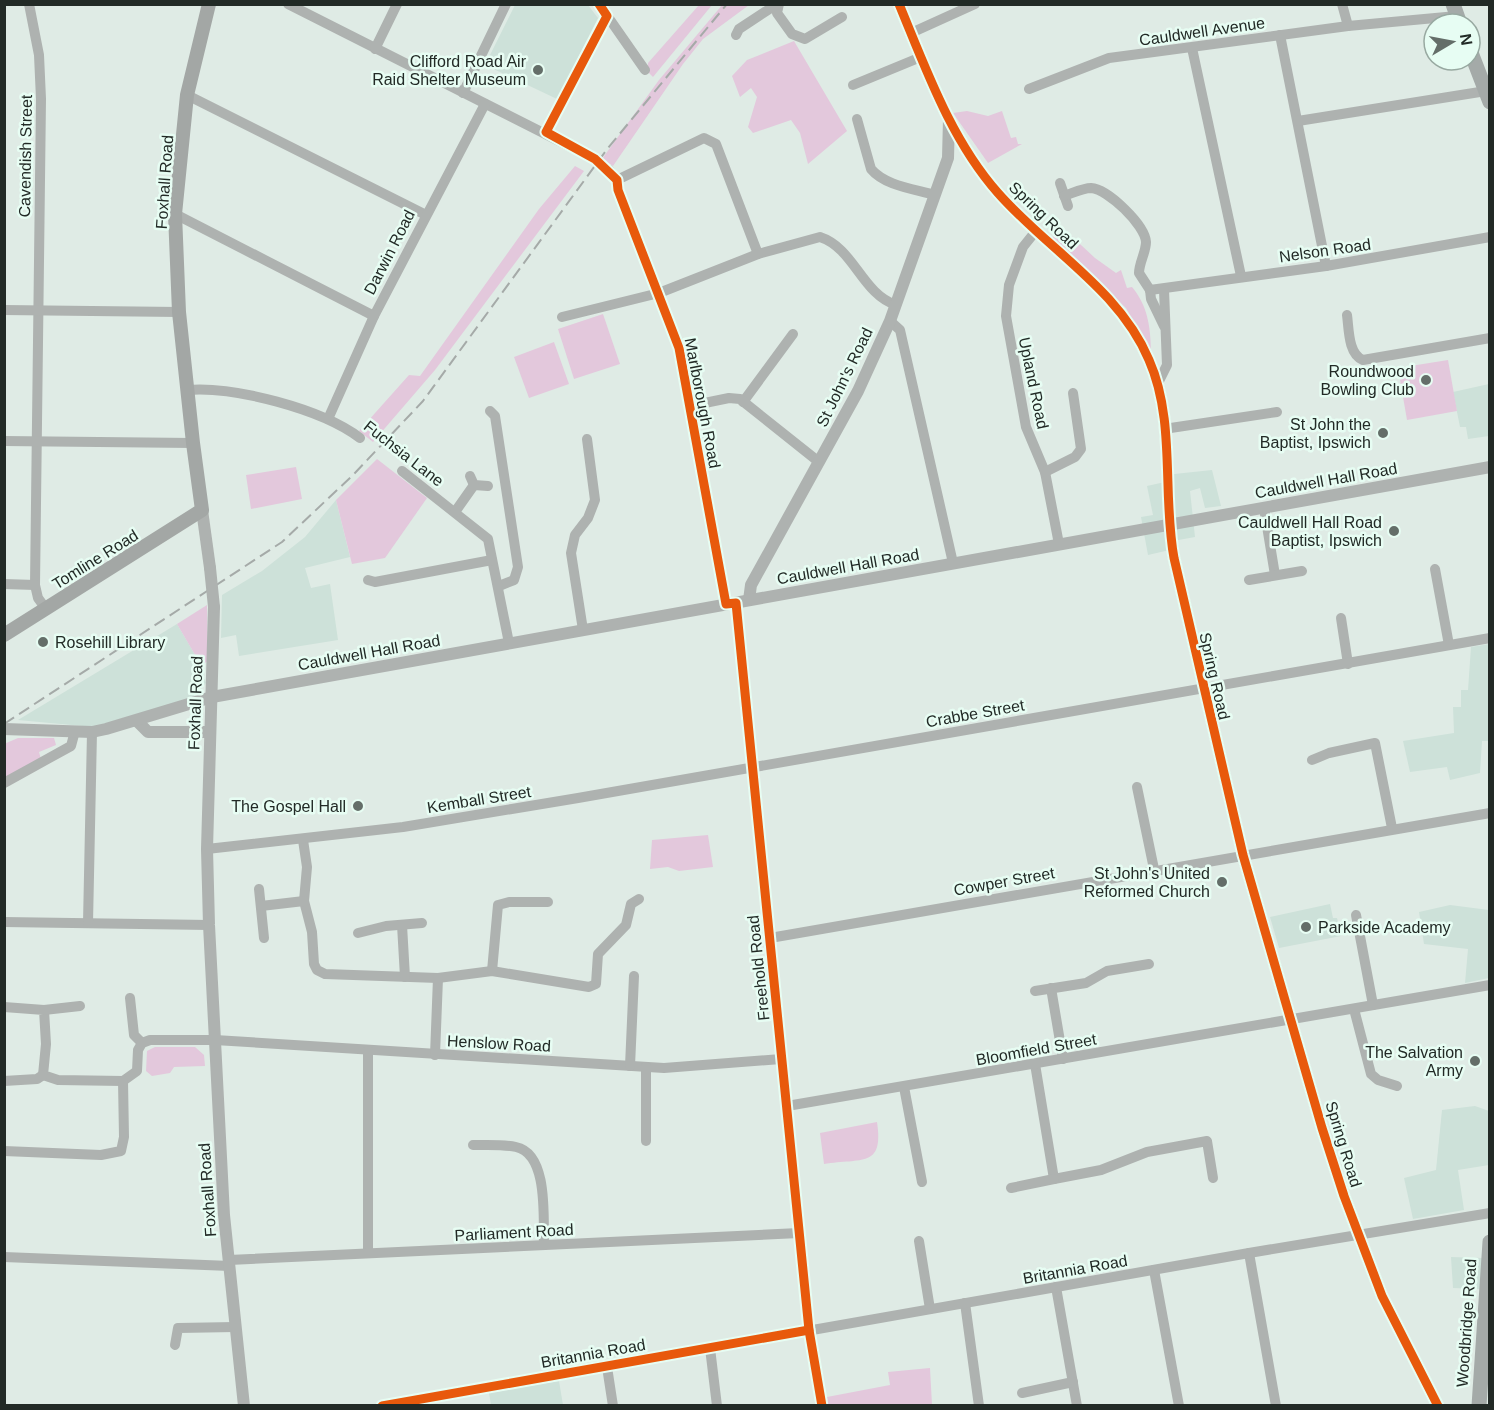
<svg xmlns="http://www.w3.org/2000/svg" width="1494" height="1410" viewBox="0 0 1494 1410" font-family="Arial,sans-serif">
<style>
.built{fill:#cde1d9}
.green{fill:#e3c8dc}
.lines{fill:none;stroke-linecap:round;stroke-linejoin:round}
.minor{stroke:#aeb2b0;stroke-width:10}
.tertiary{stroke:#aeb2b0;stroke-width:12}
.secondary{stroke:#a3a7a5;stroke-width:14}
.primary{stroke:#a4aaa8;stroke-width:15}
.rail{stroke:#a5aaa8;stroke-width:2;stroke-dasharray:12 6;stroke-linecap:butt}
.tertiary-bridge{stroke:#aeb2b0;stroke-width:12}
.cycleway-casing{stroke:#e7fdf3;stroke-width:13}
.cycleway{stroke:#e8590c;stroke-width:9}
.poi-dot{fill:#646e69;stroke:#e7fdf3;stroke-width:2}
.labels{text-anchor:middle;stroke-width:5;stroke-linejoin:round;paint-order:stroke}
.street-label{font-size:16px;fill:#222a26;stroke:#e7fdf3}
.poi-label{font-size:16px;fill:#222a26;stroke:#e7fdf3;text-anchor:end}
</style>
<rect width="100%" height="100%" fill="#dfebe5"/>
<g class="built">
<polygon points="515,5 588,5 598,18 557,99 485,65"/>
<polygon points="1489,384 1489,436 1468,439 1466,427 1460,427 1453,392"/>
<polygon points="1212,470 1221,506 1205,508 1200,488 1190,491 1195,537 1173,541 1174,549 1148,555 1141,517 1153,515 1147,486 1165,482 1165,475"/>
<polygon points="336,500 350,557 305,568 311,588 330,584 338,640 239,656 236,635 221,638 222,595 262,571 305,537"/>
<polygon points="177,624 201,665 206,683 192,698 93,727 18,720"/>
<polygon points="1489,644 1489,741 1482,741 1480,773 1450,780 1447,767 1410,772 1403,741 1454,733 1453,707 1461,707 1461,690 1468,690 1471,647"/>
<polygon points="1330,904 1333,918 1337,918 1341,936 1279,948 1270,917"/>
<polygon points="1450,905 1489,910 1489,978 1465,983 1468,949 1424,944 1419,912"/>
<polygon points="1475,1106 1489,1111 1489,1165 1458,1170 1464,1210 1413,1219 1404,1178 1436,1170 1442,1110"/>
<polygon points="1451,1257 1483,1258 1481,1289 1453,1288"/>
<polygon points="559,1381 563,1405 491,1405 489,1393"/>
</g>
<g class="green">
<polygon points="723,4 749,5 703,39 683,64 613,166 602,159 659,80"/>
<polygon points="699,5 712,5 653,77 648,72 648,63"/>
<polygon points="794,41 847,131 808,164 800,133 791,120 753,133 748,127 757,97 751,88 740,97 732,76 747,60"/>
<polygon points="967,111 988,116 1002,111 1011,138 1016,137 1018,144 1022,144 988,163 953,113"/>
<polygon points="575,166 584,171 435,370 373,442 359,431 409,375 420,376 539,209"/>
<path d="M1067 232 1095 258 1116 273 1121 270 1127 288 1132 287C1149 307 1151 331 1151 356L1126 308 1052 237Z"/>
<polygon points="603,314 620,364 574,379 558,329"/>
<polygon points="554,342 569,384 529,398 514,357"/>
<polygon points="1448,360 1457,411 1407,420 1398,368"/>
<polygon points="377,459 427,498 385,558 352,564 336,500"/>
<polygon points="296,467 302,499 251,509 246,475"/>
<polygon points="207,605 208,661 201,665 177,624"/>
<polygon points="18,738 54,738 56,745 39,752 42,763 5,783 4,744"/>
<polygon points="708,835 713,867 679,871 668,867 650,869 652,840"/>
<polygon points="155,1047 195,1047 204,1055 205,1066 174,1067 170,1073 152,1076 146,1071 147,1051"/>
<path d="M877 1122C884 1168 862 1158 824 1164L820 1133Z"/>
<polygon points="930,1368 932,1405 828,1405 827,1397 890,1385 888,1372"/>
</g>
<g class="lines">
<g class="minor">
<polyline points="29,4 39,55 41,99 35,585 38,598 46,609"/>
<polyline points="288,4 579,151"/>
<polyline points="599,4 645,70"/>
<polyline points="779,4 777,13 792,34 805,39 842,17"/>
<polyline points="1342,4 1348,26"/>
<polyline points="911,33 975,4"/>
<polyline points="736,35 739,29 777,4"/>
<polyline points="1280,35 1326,266"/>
<polyline points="1192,48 1241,276"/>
<polyline points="375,49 397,4"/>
<polyline points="853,85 921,57"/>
<polyline points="1029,89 1109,58 1348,26 1457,16"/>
<polyline points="463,93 506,4"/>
<polyline points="187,95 426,215"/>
<path d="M857 119 871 169C885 186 915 189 935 195"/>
<polyline points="1298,121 1486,91"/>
<polyline points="546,132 607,16"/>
<polyline points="609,170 617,180"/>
<polyline points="617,180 618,190 679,348 726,604"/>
<polyline points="617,180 704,138 716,144 758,254"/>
<polyline points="1060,183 1068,206"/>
<path d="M1064 196C1073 193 1083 188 1091 188 1108 189 1145 225 1146 242 1146 252 1139 263 1139 273L1150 290"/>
<polyline points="175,214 374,316"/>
<polyline points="1035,232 1023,247 1009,285 1006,316 1026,427 1045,472 1059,544"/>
<polyline points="1150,290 1326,266 1490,237"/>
<polyline points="1150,290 1151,299 1164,326"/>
<polyline points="4,310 179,312"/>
<path d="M1347 315C1349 329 1348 354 1363 360L1490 338"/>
<path d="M562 317 659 293 758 254 820 237C854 248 862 294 896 305"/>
<polyline points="890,321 900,330 953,563"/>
<polyline points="1158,383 1167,365 1164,290"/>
<path d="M187 390C234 386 322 409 360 438"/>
<polyline points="743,402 793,334"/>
<polyline points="690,406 729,398 740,399 819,462"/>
<polyline points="490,411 495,416 518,567 514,580 499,586"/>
<polyline points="328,419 374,316 485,104"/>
<polyline points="1164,429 1277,412"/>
<polyline points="4,441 193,443"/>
<polyline points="402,471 488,539 509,643"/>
<polyline points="1045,472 1075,457 1081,449 1073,393"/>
<polyline points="470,476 474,485 488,486"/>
<polyline points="1264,508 1275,575"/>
<polyline points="455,512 474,485"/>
<polyline points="1435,569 1449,645"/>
<polyline points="368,580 375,582 492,560"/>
<polyline points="1249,580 1302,571"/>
<polyline points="4,584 35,585"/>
<polyline points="736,603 809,1330 822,1406"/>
<polyline points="1341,618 1348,664"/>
<polyline points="583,630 571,553 575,535 588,518 595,500 587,439"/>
<polyline points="1312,760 1329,753 1375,743 1392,828"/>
<polyline points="4,783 71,746 75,731"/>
<polyline points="1137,787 1154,869"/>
<polyline points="303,840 307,867 304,901 312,932 314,964 317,970 325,974 438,978 492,971 589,987 596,984 598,954 626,925 631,904 639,899"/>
<polyline points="207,849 403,827 578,798 1490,638"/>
<polyline points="259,889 264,938"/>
<polyline points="261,906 304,901"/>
<polyline points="1356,915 1373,1005"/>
<polyline points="4,922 209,925"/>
<polyline points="88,923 92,732"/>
<polyline points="402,925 405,977"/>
<polyline points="358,933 386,926 422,923"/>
<polyline points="770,938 1490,813"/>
<polyline points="492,971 498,905 509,902 548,902"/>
<polyline points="1051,988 1063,1059"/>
<polyline points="1035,991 1086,983 1107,971 1149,964"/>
<polyline points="130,998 134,1035 142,1043"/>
<polyline points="4,1007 44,1010 46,1044 43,1075 58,1080 123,1081 137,1071 138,1050 142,1043 150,1040 215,1040 664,1068 781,1059"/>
<polyline points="1354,1009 1371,1074 1378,1080 1397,1086"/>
<polyline points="44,1010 80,1006"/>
<polyline points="368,1051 368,1253"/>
<polyline points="435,1055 438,978"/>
<polyline points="1035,1064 1054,1179 1101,1170 1147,1152 1207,1141 1213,1178"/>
<polyline points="630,1066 634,976"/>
<polyline points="646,1067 646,1141"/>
<polyline points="4,1081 37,1079 43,1075"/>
<polyline points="904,1087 922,1182"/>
<polyline points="787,1106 1490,985"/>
<path d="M473 1145C487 1145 503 1144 516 1147 549 1154 543 1219 544 1245"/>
<polyline points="4,1151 101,1155 121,1151 124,1137 123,1081"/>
<polyline points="1011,1188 1054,1179"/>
<polyline points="919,1241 930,1309"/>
<polyline points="1249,1253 1276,1406"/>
<polyline points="4,1257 230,1266"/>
<polyline points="229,1260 799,1233"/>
<polyline points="1154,1270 1179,1406"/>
<polyline points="1056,1287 1077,1406"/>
<polyline points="965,1303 979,1406"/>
<polyline points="175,1345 178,1328 235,1327"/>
<polyline points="710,1348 717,1406"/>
<polyline points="607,1367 613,1406"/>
<polyline points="1022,1393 1073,1382"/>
<polyline points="382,1406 1249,1253 1490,1213"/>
</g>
<g class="tertiary">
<path d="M899 4C926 69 951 140 998 193 1048 250 1119 289 1149 360 1176 421 1162 494 1174 558L1243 855 1322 1128 1344 1196 1382 1296 1438 1406"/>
<polyline points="202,510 210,568"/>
<polyline points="749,600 751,585 858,391 890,321 948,158 949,119"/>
<polyline points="214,607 207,849 209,925 224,1215 244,1406"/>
<polyline points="137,721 148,732 210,732"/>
<polyline points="4,729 92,732 106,729 212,697 1490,467"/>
</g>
<polyline class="secondary" points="4,635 202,510 193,443 179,312 175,214 187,95 209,4"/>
<g class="primary">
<polyline points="1453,4 1460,24"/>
<polyline points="1470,50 1490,102"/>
<polyline points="1479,1406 1490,1242"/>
</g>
<polyline class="rail" points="4,724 282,542 353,475 423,401 608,148 727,4"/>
<polyline class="tertiary-bridge" points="210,568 214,607"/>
<g class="cycleway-casing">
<g id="cycleway">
<polyline points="599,4 607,16 546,132 595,159 617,180 618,190 679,348 726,604 736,603 809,1330 822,1406"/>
<path d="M899 4C926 69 951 140 998 193 1048 250 1119 289 1149 360 1176 421 1162 494 1174 558L1243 855 1322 1128 1344 1196 1382 1296 1438 1406"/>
<polyline points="382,1406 809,1330"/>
</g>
</g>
<use href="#cycleway" class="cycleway"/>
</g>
<g class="poi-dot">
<circle cx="538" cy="70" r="6"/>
<circle cx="1426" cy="380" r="6"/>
<circle cx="1383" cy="433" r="6"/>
<circle cx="1394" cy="531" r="6"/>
<circle cx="43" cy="642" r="6"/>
<circle cx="358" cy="806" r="6"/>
<circle cx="1222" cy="882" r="6"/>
<circle cx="1306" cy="927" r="6"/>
<circle cx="1475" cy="1061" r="6"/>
</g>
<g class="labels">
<g class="street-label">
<text transform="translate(1202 31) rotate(-8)" y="6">Cauldwell Avenue</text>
<text transform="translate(25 156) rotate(-89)" y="6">Cavendish Street</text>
<text transform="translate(164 182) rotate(-86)" y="6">Foxhall Road</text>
<text transform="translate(1044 215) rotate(44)" y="6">Spring Road</text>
<text transform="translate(1325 250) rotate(-8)" y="6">Nelson Road</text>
<text transform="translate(389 252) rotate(-63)" y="6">Darwin Road</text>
<text transform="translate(844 377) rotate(-64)" y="6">St John's Road</text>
<text transform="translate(1034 383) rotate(78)" y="6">Upland Road</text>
<text transform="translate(703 403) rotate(79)" y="6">Marlborough Road</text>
<text transform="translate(404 453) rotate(38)" y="6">Fuchsia Lane</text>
<text transform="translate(1326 480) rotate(-10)" y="6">Cauldwell Hall Road</text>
<text transform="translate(95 559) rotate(-32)" y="6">Tomline Road</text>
<text transform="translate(848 566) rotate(-10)" y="6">Cauldwell Hall Road</text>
<text transform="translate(369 652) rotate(-10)" y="6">Cauldwell Hall Road</text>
<text transform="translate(1215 676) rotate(77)" y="6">Spring Road</text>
<text transform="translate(195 703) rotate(-88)" y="6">Foxhall Road</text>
<text transform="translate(975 713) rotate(-10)" y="6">Crabbe Street</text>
<text transform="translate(479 799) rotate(-9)" y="6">Kemball Street</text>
<text transform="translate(1004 881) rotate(-10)" y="6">Cowper Street</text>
<text transform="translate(758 968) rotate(-96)" y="6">Freehold Road</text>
<text transform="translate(499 1043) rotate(3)" y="6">Henslow Road</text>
<text transform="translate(1036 1049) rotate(-10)" y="6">Bloomfield Street</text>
<text transform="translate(1344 1144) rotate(73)" y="6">Spring Road</text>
<text transform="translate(207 1190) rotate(-94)" y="6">Foxhall Road</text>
<text transform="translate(514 1232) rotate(-3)" y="6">Parliament Road</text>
<text transform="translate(1075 1269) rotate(-10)" y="6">Britannia Road</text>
<text transform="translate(1466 1323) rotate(-86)" y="6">Woodbridge Road</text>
<text transform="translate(593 1353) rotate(-10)" y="6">Britannia Road</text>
</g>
<g class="poi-label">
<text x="526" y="67">Clifford Road Air<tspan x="526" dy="18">Raid Shelter Museum</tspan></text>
<text x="1414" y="377">Roundwood<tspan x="1414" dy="18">Bowling Club</tspan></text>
<text x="1371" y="430">St John the<tspan x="1371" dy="18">Baptist, Ipswich</tspan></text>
<text x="1382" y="528">Cauldwell Hall Road<tspan x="1382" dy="18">Baptist, Ipswich</tspan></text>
<text x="55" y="648" text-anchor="start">Rosehill Library</text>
<text x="346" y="812">The Gospel Hall</text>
<text x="1210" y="879">St John's United<tspan x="1210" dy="18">Reformed Church</tspan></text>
<text x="1318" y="933" text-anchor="start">Parkside Academy</text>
<text x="1463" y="1058">The Salvation<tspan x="1463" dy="18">Army</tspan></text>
</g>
</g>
<rect width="1494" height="1410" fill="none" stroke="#222a26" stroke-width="12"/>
<g transform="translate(1452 42) rotate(80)"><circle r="28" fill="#e7fdf3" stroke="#98a9a1" stroke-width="1.5"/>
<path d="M0-4.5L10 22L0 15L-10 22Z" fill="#646e69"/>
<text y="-9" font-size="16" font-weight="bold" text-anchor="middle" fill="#222a26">N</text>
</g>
</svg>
